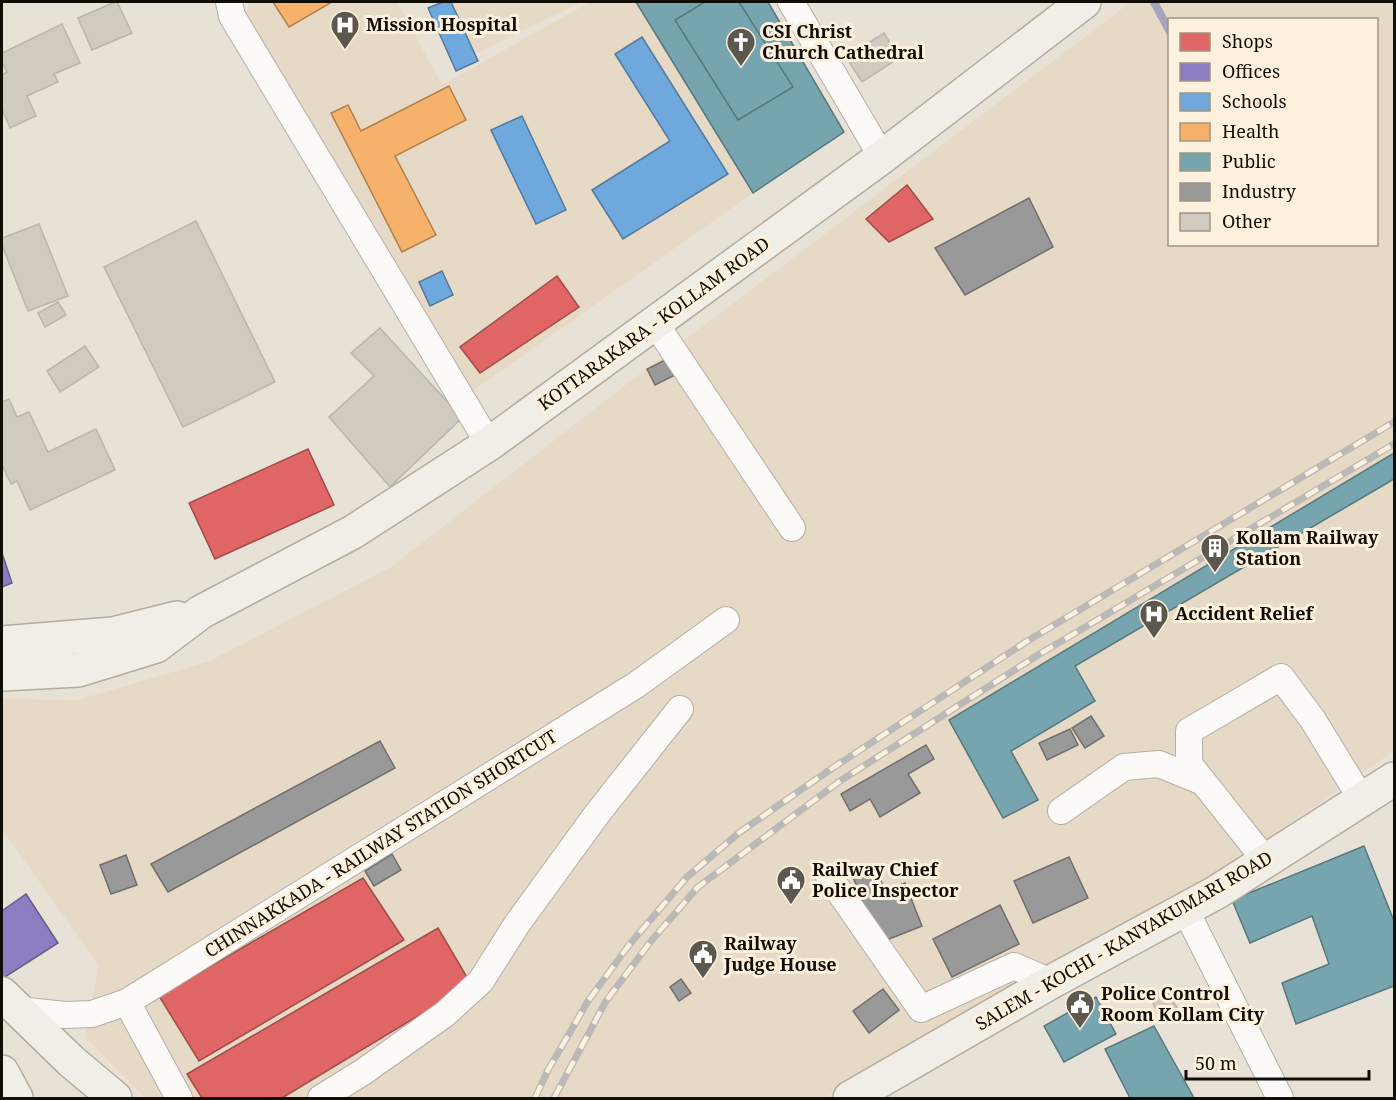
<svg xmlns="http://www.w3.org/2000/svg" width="1396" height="1100" viewBox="0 0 1396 1100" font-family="'Noto Serif',serif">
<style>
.built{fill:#e6d9c6;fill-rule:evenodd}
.shops{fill:#e06666;stroke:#a24b4a;stroke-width:1.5}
.offices{fill:#8e7cc3;stroke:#685b8b;stroke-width:1.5}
.schools{fill:#6fa8dc;stroke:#537a9c;stroke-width:1.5}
.health{fill:#f6b26b;stroke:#b1804d;stroke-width:1.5}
.public{fill:#76a5af;stroke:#58777d;stroke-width:1.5}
.industry{fill:#999;stroke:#706f6d;stroke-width:1.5}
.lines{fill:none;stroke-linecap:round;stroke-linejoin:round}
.stream{stroke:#a7a3b8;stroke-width:8}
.building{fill:#d0cac1;stroke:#bab5ad;stroke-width:1.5}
.minor-casing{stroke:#b4aea6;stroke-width:28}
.major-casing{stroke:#b5ac9e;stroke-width:36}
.minor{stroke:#fcfaf9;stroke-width:26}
.major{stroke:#f1ede7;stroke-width:33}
.rail-casing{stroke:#bbb9b7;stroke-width:7}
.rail{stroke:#fdf0dc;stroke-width:4.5;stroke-dasharray:14;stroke-linecap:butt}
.labels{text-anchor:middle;stroke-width:6;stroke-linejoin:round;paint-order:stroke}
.poi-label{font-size:18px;font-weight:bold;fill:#110d07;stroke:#fdf0dc;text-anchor:start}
.street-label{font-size:18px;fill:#110d07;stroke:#fdf0dc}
</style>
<rect width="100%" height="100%" fill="#e8e1d6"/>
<g class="built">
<polygon points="249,2 397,2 442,85 590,2 636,2 753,193 471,392 247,17"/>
<polygon points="442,2 581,2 475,54"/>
<path d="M1131 2H1394V751L1214 876 825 1098H145L85 1037 99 966 2 829V699L78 700 210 661 391 567 636 377ZM1170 20H1376V244H1170Z"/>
</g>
<g class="shops">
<polygon points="907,185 933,219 889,242 866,219"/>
<polygon points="557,276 579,307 480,373 460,347"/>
<polygon points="308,449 334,505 215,559 189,503"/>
<polygon points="363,878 404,940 199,1061 159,996"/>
<polygon points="438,928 471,984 282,1098 202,1098 187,1074"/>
</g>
<g class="offices">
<polygon points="2,553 12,583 2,587"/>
<polygon points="26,894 58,943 2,979 2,911"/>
</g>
<g class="schools">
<polygon points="443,2 451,2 478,61 456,71 428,8"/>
<polygon points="642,37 728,174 623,239 592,190 670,141 615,54"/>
<polygon points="522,116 566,210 536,224 491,130"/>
<polygon points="442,271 453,295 430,306 419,282"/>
</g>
<g class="health">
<polygon points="273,2 332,2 289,27"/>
<polygon points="449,86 466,120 395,156 436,235 402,252 331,113 348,105 361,131"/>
</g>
<g class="public">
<polygon points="636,2 768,2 844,132 753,193"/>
<polygon points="705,2 739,2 793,87 738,120 675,20"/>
<polygon points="1394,453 1394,479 1075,666 1095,701 1011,751 1038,800 1003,818 949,720"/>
<polygon points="1364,846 1394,921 1394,986 1296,1024 1282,983 1329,964 1312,916 1250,943 1232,900"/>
<polygon points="1096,997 1116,1034 1064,1062 1044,1026"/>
<polygon points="1154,1026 1194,1098 1130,1098 1105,1049"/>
</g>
<g class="industry">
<polygon points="1029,198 1053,247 965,295 935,248"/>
<polygon points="671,357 679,373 655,385 647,369"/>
<polygon points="1091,716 1104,736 1085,748 1072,728"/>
<polygon points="1070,729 1078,745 1047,760 1039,743"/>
<polygon points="380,741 395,768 168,892 151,864"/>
<polygon points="926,745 934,759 908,774 920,793 880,817 870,799 850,811 841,794"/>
<polygon points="392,854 401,870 374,886 365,871"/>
<polygon points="126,855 137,885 111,894 100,865"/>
<polygon points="1069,857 1088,898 1033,923 1014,881"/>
<polygon points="876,868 885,891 905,883 922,926 879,943 853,877"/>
<polygon points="1000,905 1019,944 952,977 933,939"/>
<polygon points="681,979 691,993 679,1001 670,987"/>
<polygon points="883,989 899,1010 869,1033 853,1011"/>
</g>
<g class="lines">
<polyline class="stream" points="1154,2 1170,32"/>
</g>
<g class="building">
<polygon points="115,2 117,2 132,33 92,50 78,18"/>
<polygon points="62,24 80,63 54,74 58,82 27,96 36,116 10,128 2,109 2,75 7,72 2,62 2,53"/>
<polygon points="884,33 899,58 862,82 846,57"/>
<polygon points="196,221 275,382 183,427 104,267"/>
<polygon points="39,224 68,296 28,311 2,245 2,238"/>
<polygon points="58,302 66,315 45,327 38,313"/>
<polygon points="380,328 462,418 390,487 329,417 374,376 351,353"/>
<polygon points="85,346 99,367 60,392 47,371"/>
<polygon points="9,399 17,417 29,412 48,452 96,429 115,470 30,510 17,481 11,484 2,465 2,402"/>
<polygon points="1166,989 1180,1013 1164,1023 1150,998"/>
</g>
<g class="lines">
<g class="minor-casing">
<g id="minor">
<polyline points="229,2 232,16 489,444"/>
<polyline points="791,2 882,157"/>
<polyline points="655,323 792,528"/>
<polyline points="1061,811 1124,767 1159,764 1203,782"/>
<polyline points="1266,861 1189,764 1189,731 1281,677 1313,720 1362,800"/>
<polyline points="829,877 921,1009 1014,966 1051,982"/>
<polyline points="1185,909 1280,1098"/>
<polyline points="127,1002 179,1098"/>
<polyline points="18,1010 65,1015 92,1014 127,1002 636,685 726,620"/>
<polyline points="321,1098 363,1072 445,1014 481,981 517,924 597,814 680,709"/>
</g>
</g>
<g class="major-casing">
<g id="major">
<polyline points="2,643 113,634 177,618"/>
<polyline points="2,674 78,670 156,646 201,612 353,532 489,444 882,157 1084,2"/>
<polyline points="2,994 71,1061 115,1098"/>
<polyline points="2,1072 16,1098"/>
<polyline points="850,1098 1051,982 1217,892 1394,779"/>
</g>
</g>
<use href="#minor" class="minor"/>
<use href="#major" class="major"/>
<g class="rail-casing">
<g id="rail">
<polyline points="535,1098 548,1070 588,1001 629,945 687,877 740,832 834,767 1029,640 1394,422"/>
<polyline points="554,1098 606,1001 651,941 698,887 840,781 1038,655 1394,444"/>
</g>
</g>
<use href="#rail" class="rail"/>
</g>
<defs>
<g id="hospital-pin" transform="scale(1.5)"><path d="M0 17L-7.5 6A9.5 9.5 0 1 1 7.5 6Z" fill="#5c574f" stroke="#fdf0dc"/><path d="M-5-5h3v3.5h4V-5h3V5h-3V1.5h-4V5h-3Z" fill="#fff"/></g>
<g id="church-pin" transform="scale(1.5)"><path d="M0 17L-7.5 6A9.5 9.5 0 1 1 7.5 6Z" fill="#5c574f" stroke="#fdf0dc"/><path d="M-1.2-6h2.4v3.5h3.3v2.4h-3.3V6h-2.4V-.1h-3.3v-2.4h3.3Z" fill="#fff"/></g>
<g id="building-pin" transform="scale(1.5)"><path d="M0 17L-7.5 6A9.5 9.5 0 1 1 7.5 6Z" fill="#5c574f" stroke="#fdf0dc"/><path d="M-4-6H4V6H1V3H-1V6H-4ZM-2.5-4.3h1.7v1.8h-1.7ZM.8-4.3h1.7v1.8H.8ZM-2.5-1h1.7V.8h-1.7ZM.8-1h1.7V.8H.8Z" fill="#fff"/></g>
<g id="civic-pin" transform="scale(1.5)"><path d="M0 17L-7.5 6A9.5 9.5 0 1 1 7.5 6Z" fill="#5c574f" stroke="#fdf0dc"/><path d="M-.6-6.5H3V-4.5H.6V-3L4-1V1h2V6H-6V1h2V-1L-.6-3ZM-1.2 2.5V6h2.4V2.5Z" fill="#fff"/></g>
</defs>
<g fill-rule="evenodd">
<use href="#hospital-pin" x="345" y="25"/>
<use href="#church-pin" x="741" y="42"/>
<use href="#building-pin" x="1215" y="548"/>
<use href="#hospital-pin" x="1154" y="614"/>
<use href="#civic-pin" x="791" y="880"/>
<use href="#civic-pin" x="703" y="954"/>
<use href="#civic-pin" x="1080" y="1004"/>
</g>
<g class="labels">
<g class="poi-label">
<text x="366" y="31">Mission Hospital</text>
<text x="762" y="38">CSI Christ<tspan x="762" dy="21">Church Cathedral</tspan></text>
<text x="1236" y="544">Kollam Railway<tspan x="1236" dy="21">Station</tspan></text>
<text x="1175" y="620">Accident Relief</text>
<text x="812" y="876">Railway Chief<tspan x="812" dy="21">Police Inspector</tspan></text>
<text x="724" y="950">Railway<tspan x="724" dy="21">Judge House</tspan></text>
<text x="1101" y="1000">Police Control<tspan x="1101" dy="21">Room Kollam City</tspan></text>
</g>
<g class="street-label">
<text transform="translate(654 324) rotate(-36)" y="6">KOTTARAKARA - KOLLAM ROAD</text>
<text transform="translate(381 844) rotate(-32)" y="6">CHINNAKKADA - RAILWAY STATION SHORTCUT</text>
<text transform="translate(1124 941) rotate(-30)" y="6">SALEM - KOCHI - KANYAKUMARI ROAD</text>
</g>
</g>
<rect width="1396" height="1100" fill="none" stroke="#110d07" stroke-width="6"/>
<rect x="1168" y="18" width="210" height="228" fill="#fdf0dc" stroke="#9f9587" stroke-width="1.5"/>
<rect x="1180" y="33" width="30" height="18" fill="#e06666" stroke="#9f9587" stroke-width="1.5"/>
<text x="1222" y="48" font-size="18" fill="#110d07">Shops</text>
<rect x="1180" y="63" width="30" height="18" fill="#8e7cc3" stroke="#9f9587" stroke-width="1.5"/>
<text x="1222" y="78" font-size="18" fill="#110d07">Offices</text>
<rect x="1180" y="93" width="30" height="18" fill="#6fa8dc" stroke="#9f9587" stroke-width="1.5"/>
<text x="1222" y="108" font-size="18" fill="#110d07">Schools</text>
<rect x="1180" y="123" width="30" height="18" fill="#f6b26b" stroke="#9f9587" stroke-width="1.5"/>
<text x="1222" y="138" font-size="18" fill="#110d07">Health</text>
<rect x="1180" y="153" width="30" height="18" fill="#76a5af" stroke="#9f9587" stroke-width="1.5"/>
<text x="1222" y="168" font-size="18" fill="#110d07">Public</text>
<rect x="1180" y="183" width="30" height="18" fill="#999999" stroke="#9f9587" stroke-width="1.5"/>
<text x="1222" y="198" font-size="18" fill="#110d07">Industry</text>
<rect x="1180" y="213" width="30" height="18" fill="#d0cac1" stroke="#9f9587" stroke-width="1.5"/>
<text x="1222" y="228" font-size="18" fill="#110d07">Other</text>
<path d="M1186 1070v9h183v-9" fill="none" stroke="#110d07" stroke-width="3"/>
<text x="1195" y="1070" font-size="18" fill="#110d07" stroke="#fdf0dc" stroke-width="4.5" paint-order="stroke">50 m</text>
</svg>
